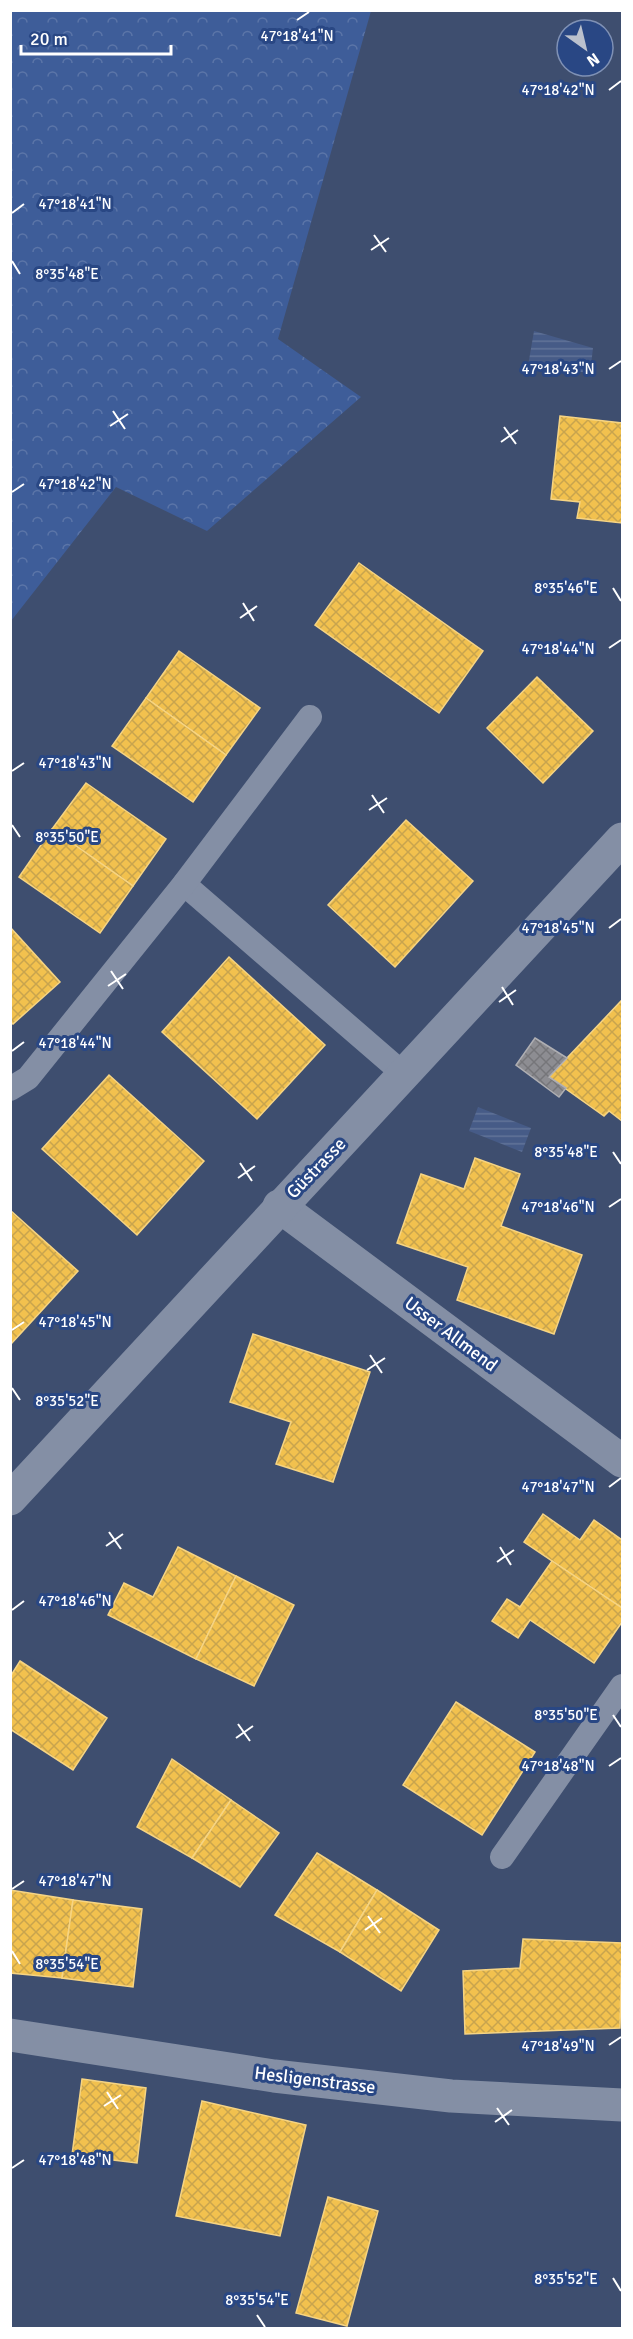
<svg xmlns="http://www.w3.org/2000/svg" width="633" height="2339" viewBox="0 0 633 2339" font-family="Signika,sans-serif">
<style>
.forest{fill:url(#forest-crowns)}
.water{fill:url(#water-rules)}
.homes{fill:url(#homes-cross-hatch);stroke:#f6d483;stroke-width:1.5}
.industry{fill:url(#industry-cross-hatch);stroke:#afafb3;stroke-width:1.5}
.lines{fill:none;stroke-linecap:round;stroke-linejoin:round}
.service{stroke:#848fa5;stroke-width:24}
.minor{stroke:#848fa5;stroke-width:33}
.ticks{fill:none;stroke:#fff;stroke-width:2}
.labels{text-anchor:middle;stroke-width:6;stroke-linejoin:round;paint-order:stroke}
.street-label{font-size:18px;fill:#fff;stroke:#294784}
.ticks-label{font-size:15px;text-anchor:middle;fill:#fff;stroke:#294784;stroke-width:6;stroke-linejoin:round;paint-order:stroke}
</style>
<defs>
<pattern id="forest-crowns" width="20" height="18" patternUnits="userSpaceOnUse" patternTransform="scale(1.5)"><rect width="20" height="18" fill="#3e5d99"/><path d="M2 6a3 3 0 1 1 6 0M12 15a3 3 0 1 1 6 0" fill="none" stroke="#5b75a8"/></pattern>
<pattern id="water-rules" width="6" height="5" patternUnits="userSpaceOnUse" patternTransform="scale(1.5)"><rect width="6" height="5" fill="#465b87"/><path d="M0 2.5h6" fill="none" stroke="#627499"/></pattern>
<pattern id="homes-cross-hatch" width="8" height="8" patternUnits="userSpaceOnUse" patternTransform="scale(1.5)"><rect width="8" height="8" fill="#f2c14e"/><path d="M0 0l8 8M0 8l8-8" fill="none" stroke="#c8a44e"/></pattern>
<pattern id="industry-cross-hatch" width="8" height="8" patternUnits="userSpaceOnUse" patternTransform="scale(1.5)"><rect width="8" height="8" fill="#8d8d92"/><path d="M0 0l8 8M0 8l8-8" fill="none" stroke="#76767a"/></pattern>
</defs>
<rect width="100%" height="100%" fill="#3e4e6f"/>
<polygon class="forest" points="11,10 371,11 278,339 361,397 207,531 116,487 11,621"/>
<g class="water">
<polygon points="534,331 593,348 590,373 528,366"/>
<polygon points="478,1107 531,1128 522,1152 469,1131"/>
</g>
<g class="homes">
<polygon points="560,416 622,423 622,523 577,518 580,502 551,499"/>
<polygon points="359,563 483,651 439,713 315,625"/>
<polygon points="179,651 260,708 226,755 146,698"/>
<polygon points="537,677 593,731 543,783 487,728"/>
<polygon points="146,698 226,755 193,802 112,746"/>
<polygon points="86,783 166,839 133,886 52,829"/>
<polygon points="406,820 473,881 395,967 328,905"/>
<polygon points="52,829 133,886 100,933 19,877"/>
<polygon points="10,927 60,982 13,1024 10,1022"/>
<polygon points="229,957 325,1045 257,1119 162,1032"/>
<polygon points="622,1000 622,1121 609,1111 604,1116 549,1077"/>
<polygon points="109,1075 204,1161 137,1235 42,1149"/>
<polygon points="475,1158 520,1174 501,1226 582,1255 554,1334 457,1300 468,1267 397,1243 421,1174 464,1189"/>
<polygon points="10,1210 78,1271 10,1345"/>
<polygon points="253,1334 370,1372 333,1482 276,1464 291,1422 230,1402"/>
<polygon points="543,1514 580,1540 594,1520 622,1540 622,1608 524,1542"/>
<polygon points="178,1547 236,1576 196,1659 108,1615 124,1583 153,1597"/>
<polygon points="552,1561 622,1608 622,1622 594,1663 530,1620 518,1638 492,1621 507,1599 520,1607"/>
<polygon points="236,1576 294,1605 254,1686 196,1659"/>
<polygon points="20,1661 107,1718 73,1770 10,1729 10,1677"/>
<polygon points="456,1702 535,1752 482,1835 403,1785"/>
<polygon points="172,1759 231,1800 192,1858 137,1827"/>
<polygon points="231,1800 279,1833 240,1887 192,1858"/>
<polygon points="317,1853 377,1890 340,1952 275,1915"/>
<polygon points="10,1890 73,1900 62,1978 10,1973"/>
<polygon points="377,1890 439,1930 401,1991 340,1952"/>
<polygon points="73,1900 142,1909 133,1987 62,1978"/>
<polygon points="523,1939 622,1943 620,2028 465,2034 463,1971 520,1968"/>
<polygon points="82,2079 146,2088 137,2163 72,2155"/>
<polygon points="202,2101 306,2125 280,2236 176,2216"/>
<polygon points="328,2197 378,2211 347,2326 296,2313"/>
</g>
<polygon class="industry" points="535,1038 567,1058 549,1077 566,1088 559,1097 516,1065"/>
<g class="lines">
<g class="service">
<polyline points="184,884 406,1076"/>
<polyline points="10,1089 28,1078 184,884 310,717"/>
<polyline points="502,1857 622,1686"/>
</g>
<g class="minor">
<polyline points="279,1206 622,1461"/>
<polyline points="10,1499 622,839"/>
<polyline points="10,2035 274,2076 451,2096 622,2105"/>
</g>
</g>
<path class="ticks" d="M297 20 309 12M609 90 621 81M12 213 24 204M374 235 386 252M371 250 389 238M12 261 20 274M609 369 621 361M113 411 125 429M110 426 128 414M504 427 516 444M501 442 518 430M12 492 24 484M613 588 621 601M243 603 254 621M240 618 257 606M609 648 621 640M12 771 24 763M372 795 384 813M369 810 387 798M12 825 20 837M609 928 621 919M111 971 123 989M108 986 126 974M502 987 513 1005M499 1002 516 990M12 1051 24 1042M613 1152 621 1164M240 1163 252 1181M238 1178 255 1166M609 1207 621 1199M12 1330 24 1322M370 1355 382 1373M367 1370 385 1358M12 1388 20 1400M609 1487 621 1478M109 1532 121 1549M106 1546 123 1534M500 1547 511 1565M497 1562 514 1550M12 1610 24 1601M613 1715 621 1727M238 1724 250 1741M236 1738 253 1726M609 1766 621 1758M12 1889 24 1881M368 1916 380 1933M365 1930 382 1918M12 1951 20 1964M609 2045 621 2037M107 2092 118 2109M104 2106 121 2095M497 2108 509 2125M495 2122 512 2110M12 2168 24 2160M613 2278 621 2291M257 2315 265 2327"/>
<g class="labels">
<g class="street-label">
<text transform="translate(316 1168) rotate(-46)" y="6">Güstrasse</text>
<text transform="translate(451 1334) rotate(37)" y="6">Usser Allmend</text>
<text transform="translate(315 2080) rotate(7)" y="6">Hesligenstrasse</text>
</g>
</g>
<g class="ticks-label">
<text x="297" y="41">47°18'41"N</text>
<text x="558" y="95">47°18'42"N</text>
<text x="75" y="209">47°18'41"N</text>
<text x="67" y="279">8°35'48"E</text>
<text x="558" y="374">47°18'43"N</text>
<text x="75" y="489">47°18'42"N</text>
<text x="566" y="593">8°35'46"E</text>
<text x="558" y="654">47°18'44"N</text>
<text x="75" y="768">47°18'43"N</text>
<text x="67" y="842">8°35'50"E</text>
<text x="558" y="933">47°18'45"N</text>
<text x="75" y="1048">47°18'44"N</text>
<text x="566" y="1157">8°35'48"E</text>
<text x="558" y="1212">47°18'46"N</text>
<text x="75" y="1327">47°18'45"N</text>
<text x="67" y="1406">8°35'52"E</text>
<text x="558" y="1492">47°18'47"N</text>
<text x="75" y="1606">47°18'46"N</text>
<text x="566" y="1720">8°35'50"E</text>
<text x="558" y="1771">47°18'48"N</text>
<text x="75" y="1886">47°18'47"N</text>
<text x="67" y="1969">8°35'54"E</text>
<text x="558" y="2051">47°18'49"N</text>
<text x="75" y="2165">47°18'48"N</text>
<text x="566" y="2284">8°35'52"E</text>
<text x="257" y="2305">8°35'54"E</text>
</g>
<rect width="633" height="2339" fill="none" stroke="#ffffff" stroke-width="24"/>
<g transform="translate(585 48) rotate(146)"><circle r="28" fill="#294784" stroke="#7f91b5" stroke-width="1.5"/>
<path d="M0-4.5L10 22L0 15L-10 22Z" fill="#bbc1cd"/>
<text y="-9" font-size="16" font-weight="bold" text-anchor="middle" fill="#ffffff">N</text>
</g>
<path d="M21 45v9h150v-9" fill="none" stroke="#ffffff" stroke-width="3"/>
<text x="30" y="45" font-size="18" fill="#ffffff" stroke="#294784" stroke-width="4.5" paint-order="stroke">20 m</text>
</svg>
